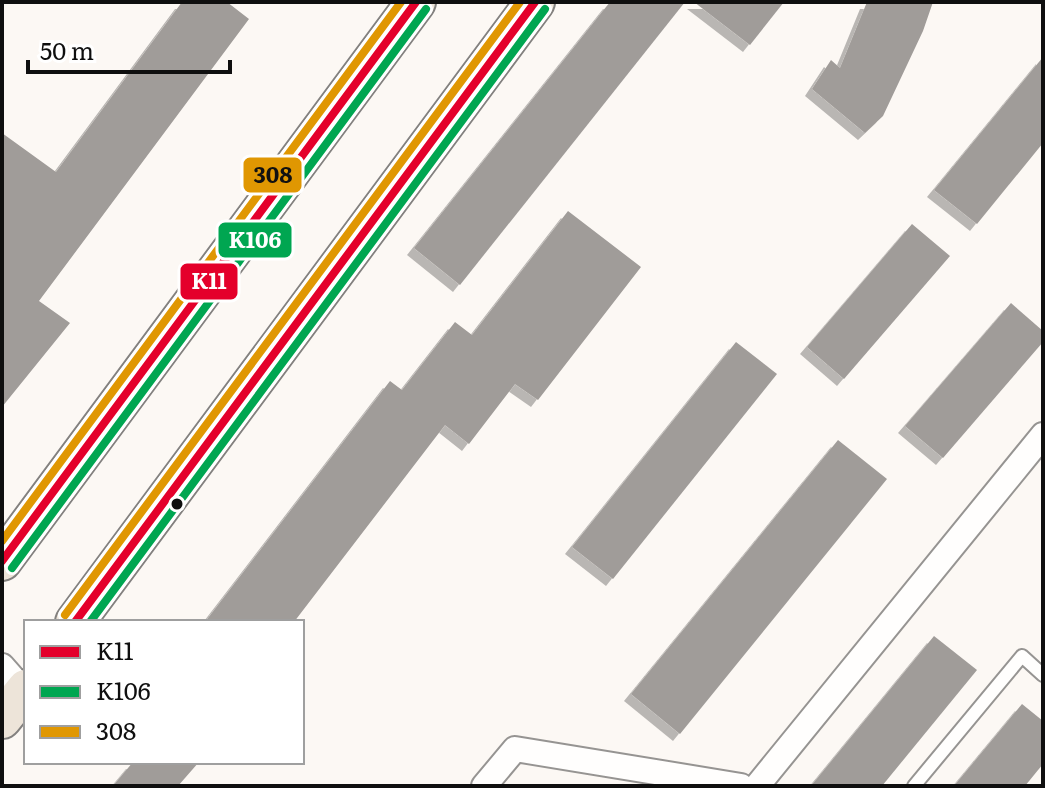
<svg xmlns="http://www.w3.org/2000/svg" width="1045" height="788" viewBox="0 0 1045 788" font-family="Literata,serif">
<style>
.building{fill:#a09c99;filter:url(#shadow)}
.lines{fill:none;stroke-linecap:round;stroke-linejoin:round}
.lane-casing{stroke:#969492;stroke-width:16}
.street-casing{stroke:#969492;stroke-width:28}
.primary-casing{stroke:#83817f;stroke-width:42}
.lane{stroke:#fffefd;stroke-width:12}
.street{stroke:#fffefd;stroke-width:24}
.primary{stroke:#ede4d9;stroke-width:38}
.bus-1-casing{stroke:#fff;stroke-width:14}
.bus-2-casing{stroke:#fff;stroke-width:14}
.bus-3-casing{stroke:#fff;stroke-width:14}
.bus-1{stroke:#e4002b;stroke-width:8}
.bus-2{stroke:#00a651;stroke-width:8}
.bus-3{stroke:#e09702;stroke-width:8}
.bus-dot{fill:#0f0f0f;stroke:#fff;stroke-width:3}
.line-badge{stroke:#fff;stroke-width:3}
.badge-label{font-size:22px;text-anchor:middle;font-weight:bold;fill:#fff}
.pale-badge-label{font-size:22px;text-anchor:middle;font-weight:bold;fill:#111}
</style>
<defs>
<filter id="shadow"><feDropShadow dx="-7" dy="7" stdDeviation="0" flood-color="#0004"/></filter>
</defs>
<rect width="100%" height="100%" fill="#fcf8f4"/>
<g class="building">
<polygon points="182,2 227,2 249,19 39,301 70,323 2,407 2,133 56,172"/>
<polygon points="610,2 685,2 460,285 414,248"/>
<polygon points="694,2 784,2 750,45"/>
<polygon points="867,2 933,2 923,31 883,116 865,133 812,89 831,60 840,68"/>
<polygon points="1043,57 1043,143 977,224 934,190"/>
<polygon points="568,211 641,267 538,400 515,384 469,444 445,425 294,622 205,622 390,381 402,390 455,322 472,335"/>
<polygon points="912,224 950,256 844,379 807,347"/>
<polygon points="1011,303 1043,331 1043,342 943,458 905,426"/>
<polygon points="736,342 777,374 613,579 572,547"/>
<polygon points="838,440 887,479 680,734 631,694"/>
<polygon points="934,636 977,670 882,786 811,786"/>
<polygon points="1022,704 1043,721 1043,764 1025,786 954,786"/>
<polygon points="133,762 199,762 178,786 113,786"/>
</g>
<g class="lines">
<g class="lane-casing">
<polyline id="lane" points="914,786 1022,656 1043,675"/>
</g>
<g class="street-casing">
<g id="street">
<polyline points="2,666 24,691"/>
<polyline points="484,786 515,749 741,786"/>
<polyline points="757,786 1043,435"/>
</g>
</g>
<g class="primary-casing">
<g id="primary">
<polyline points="2,561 416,2"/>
<polyline points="75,622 535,2"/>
<polyline points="2,719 26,689"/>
</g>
</g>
<use href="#lane" class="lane"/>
<use href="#street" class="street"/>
<use href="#primary" class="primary"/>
<g class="bus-1-casing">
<g id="bus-1">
<polyline points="2,561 416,2"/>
<polyline points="75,622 535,2"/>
</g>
</g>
<g class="bus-2-casing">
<g id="bus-2">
<polyline points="12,568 426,9"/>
<polyline points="90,622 545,9"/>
</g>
</g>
<g class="bus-3-casing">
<g id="bus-3">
<polyline points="2,541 401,2"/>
<polyline points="65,615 520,2"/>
</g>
</g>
<use href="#bus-1" class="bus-1"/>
<use href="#bus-2" class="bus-2"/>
<use href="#bus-3" class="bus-3"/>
</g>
<circle class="bus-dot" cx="177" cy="504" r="7"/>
<g class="line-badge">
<rect x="242" y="156" width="61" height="38" rx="8" fill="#e09702"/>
<rect x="217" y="221" width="76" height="38" rx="8" fill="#00a651"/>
<rect x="179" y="262" width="60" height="39" rx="8" fill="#e4002b"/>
</g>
<g class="badge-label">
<text x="255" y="248">K106</text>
<text x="209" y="289">K11</text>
</g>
<g class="pale-badge-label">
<text x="273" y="183">308</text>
</g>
<rect width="1045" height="788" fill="none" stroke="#0f0f0f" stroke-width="8"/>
<rect x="24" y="620" width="280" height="144" fill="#ffffff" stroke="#9f9f9f" stroke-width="2"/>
<rect x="40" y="646" width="40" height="12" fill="#e4002b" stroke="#9f9f9f" stroke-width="2"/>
<text x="96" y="660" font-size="24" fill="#0f0f0f">K11</text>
<rect x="40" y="686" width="40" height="12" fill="#00a651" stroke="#9f9f9f" stroke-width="2"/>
<text x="96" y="700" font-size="24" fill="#0f0f0f">K106</text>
<rect x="40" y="726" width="40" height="12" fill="#e09702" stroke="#9f9f9f" stroke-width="2"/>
<text x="96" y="740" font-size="24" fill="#0f0f0f">308</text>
<path d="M28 60v12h202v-12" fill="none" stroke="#0f0f0f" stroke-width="4"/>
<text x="40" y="60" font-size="24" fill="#0f0f0f" stroke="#ffffff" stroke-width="6" paint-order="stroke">50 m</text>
</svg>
